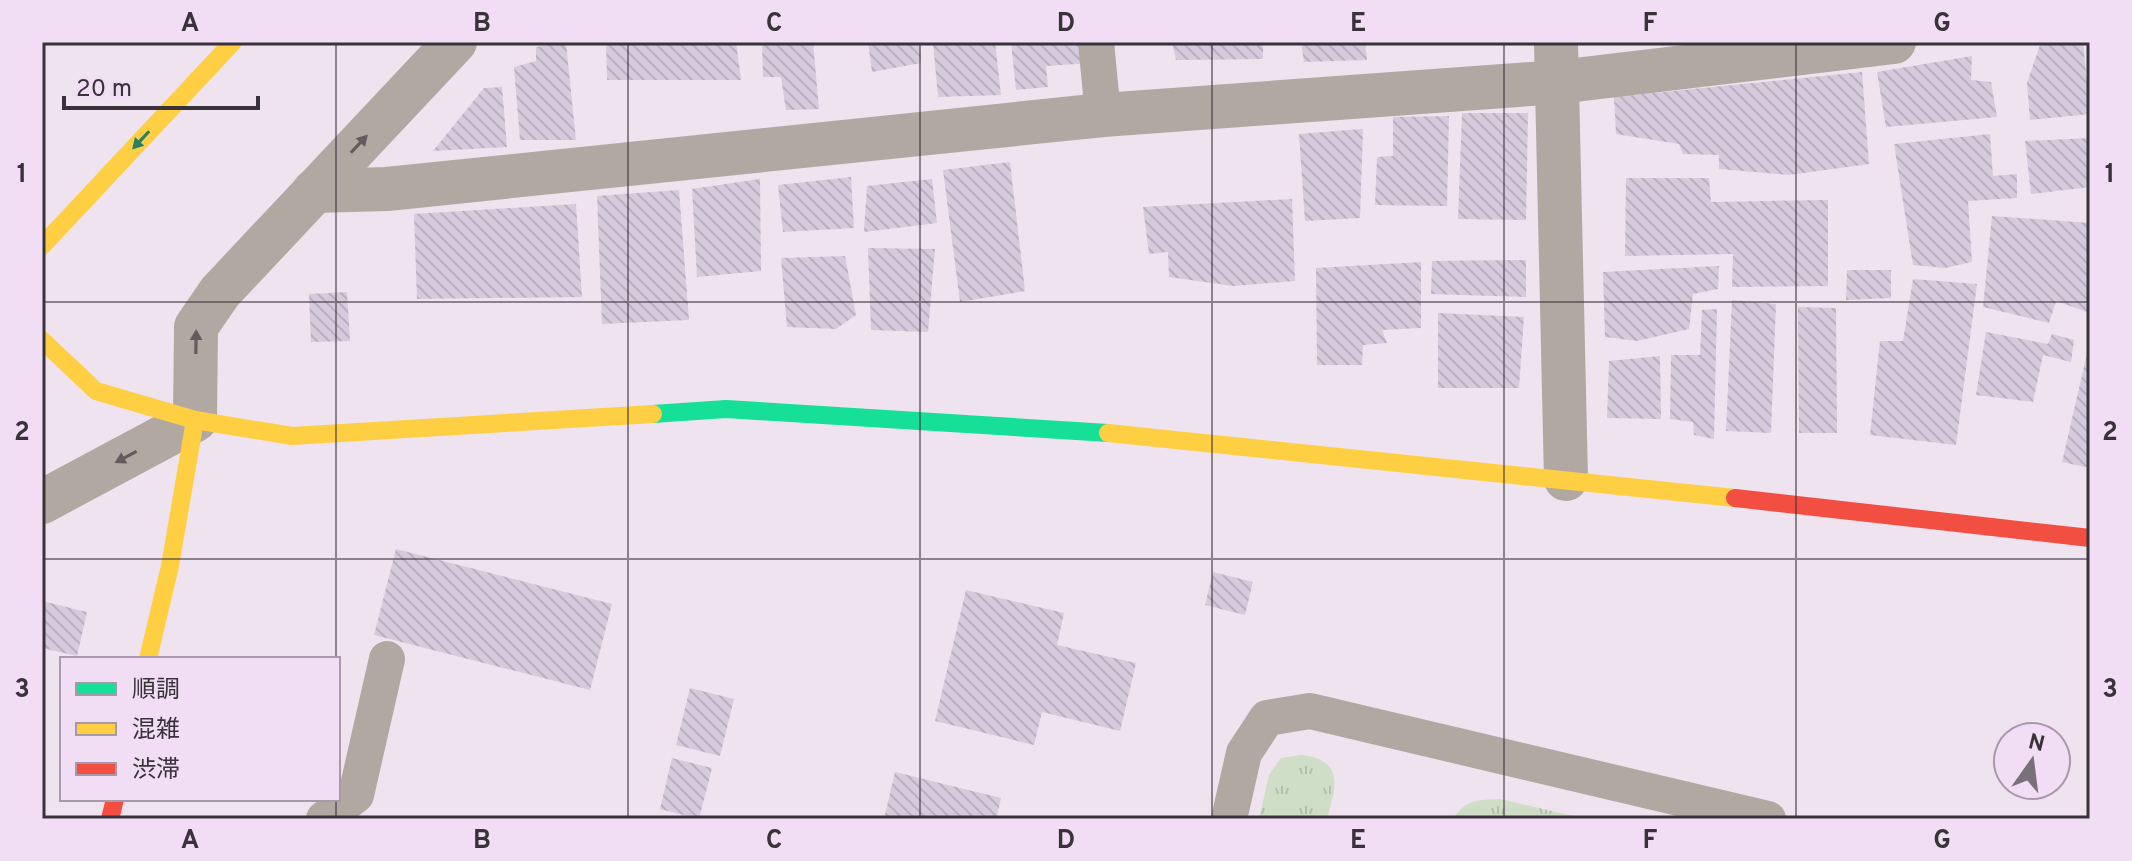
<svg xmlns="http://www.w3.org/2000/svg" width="2132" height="861" viewBox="0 0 2132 861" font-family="Overpass,'Noto Sans JP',sans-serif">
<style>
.grass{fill:url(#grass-tufts)}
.building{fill:url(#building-back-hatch)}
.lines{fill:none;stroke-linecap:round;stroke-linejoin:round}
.lane{stroke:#b1a8a2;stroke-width:36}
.street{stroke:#b1a8a2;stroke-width:44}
.fast{stroke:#16e098;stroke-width:18}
.slow{stroke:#ffcf43;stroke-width:18}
.jam{stroke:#f24e42;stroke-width:18}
.oneway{fill:#2a8065}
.oneway2{fill:#645b5f}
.grid{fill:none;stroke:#3a323b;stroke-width:2;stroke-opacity:0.55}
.neatline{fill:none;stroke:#3a323b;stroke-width:3}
.grid-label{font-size:26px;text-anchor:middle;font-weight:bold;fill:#3a323b}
</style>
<defs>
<pattern id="grass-tufts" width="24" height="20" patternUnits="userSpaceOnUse" patternTransform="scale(2)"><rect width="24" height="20" fill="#cfdec6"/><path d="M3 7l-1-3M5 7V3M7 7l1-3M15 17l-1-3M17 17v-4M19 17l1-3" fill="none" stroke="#b2bfab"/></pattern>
<pattern id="building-back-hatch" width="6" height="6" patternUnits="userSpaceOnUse" patternTransform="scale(2)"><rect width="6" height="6" fill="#d6cbdd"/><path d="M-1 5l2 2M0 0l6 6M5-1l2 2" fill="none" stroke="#b8afbf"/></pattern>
</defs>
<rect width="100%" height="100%" fill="#eee3ef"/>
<g class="grass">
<path d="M1301 755C1345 760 1336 786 1327 819H1259L1269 775 1281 758Z"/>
<path d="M1500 799 1586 819H1453C1466 799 1477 800 1500 799Z"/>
</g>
<g class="building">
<polygon points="606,42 736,42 741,80 607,80"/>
<polygon points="762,42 813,42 819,109 786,110 781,77 763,77"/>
<polygon points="868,42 920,42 921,63 872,72"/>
<polygon points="933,42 995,42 1001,95 938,97"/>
<polygon points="1011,42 1089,42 1091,63 1046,66 1048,87 1016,90"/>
<polygon points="1172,42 1263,42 1263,59 1176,60"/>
<polygon points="1301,42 1365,42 1367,60 1304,62"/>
<polygon points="2041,42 2083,42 2090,114 2030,120 2027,83"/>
<polygon points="566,43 576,140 520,140 514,67 536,61 536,47"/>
<polygon points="1972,56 1971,80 1991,82 1997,117 1886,127 1877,72"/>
<polygon points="1862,72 1869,164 1789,175 1719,169 1719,155 1683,154 1679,144 1616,134 1614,97"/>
<polygon points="502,87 507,147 433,151 484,88"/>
<polygon points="1462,113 1528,113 1526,220 1458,219"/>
<polygon points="1449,116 1447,206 1375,205 1377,157 1393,156 1393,117"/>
<polygon points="1363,129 1360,218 1305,221 1299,134"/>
<polygon points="1990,134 1993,176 2017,174 2017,198 1968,201 1972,262 1945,268 1913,265 1894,144"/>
<polygon points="2090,138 2090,187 2031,194 2025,141"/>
<polygon points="1010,162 1025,291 960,302 943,170"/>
<polygon points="851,177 854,228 783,232 778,185"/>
<polygon points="1626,178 1709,178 1711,202 1828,200 1828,286 1732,287 1733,254 1625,256"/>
<polygon points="760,179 761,271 697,277 692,189"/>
<polygon points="932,179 937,223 864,232 867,186"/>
<polygon points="679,190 689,320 602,324 597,196"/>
<polygon points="1292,199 1295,281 1233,286 1169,277 1168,252 1149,254 1143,207"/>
<polygon points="576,204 582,297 417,299 414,214"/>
<polygon points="1992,216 2090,223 2090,313 2056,301 2049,323 1983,307"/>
<polygon points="868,248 935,249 928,332 871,330"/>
<polygon points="845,256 856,315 836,329 787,327 781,258"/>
<polygon points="1526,260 1526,297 1431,294 1432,261"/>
<polygon points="1421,262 1421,328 1382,330 1387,343 1363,345 1362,365 1317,365 1316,268"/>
<polygon points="1719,266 1718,289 1693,294 1689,329 1637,341 1605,337 1603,272"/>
<polygon points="1847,270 1891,270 1891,298 1846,300"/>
<polygon points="1913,279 1977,284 1956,445 1870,435 1880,341 1903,341"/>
<polygon points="347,292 350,341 311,342 309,294"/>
<polygon points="1732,300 1776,304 1771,433 1726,431"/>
<polygon points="1798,307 1836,308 1837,433 1799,433"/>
<polygon points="1717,309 1714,439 1694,435 1693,422 1670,419 1671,355 1700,355 1702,310"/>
<polygon points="1438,313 1524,317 1519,388 1438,388"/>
<polygon points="1986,332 2048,344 2052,334 2074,340 2071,362 2043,355 2033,402 1976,395"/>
<polygon points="2089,345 2090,345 2090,468 2062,462"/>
<polygon points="1660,356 1661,419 1607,418 1609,361"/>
<polygon points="396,549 612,604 590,690 374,635"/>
<polygon points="1213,572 1253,582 1245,615 1205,605"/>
<polygon points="966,590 1064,613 1057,645 1136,663 1120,731 1042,712 1034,745 935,721"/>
<polygon points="42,601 87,612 77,656 42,648"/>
<polygon points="690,688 734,699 720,756 676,745"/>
<polygon points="672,758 712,768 699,819 660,809"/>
<polygon points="895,772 1001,798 996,819 884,819"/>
</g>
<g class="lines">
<g class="lane">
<polyline points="1096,42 1103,115"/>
<polyline points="324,819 356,795 387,659"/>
<polyline points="1229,819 1244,753 1267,718 1310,711 1768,819"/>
</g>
<g class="street">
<polyline points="1556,42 1566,479"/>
<polyline points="314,191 387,189 1103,115 1558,82 1894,42"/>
<polyline points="42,502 195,420 196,327 220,292 455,42"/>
</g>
<polyline class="fast" points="653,414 726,409 1108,433"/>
<g class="slow">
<polyline points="42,246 233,42"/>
<polyline points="42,340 96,391 195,420 292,436 653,414"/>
<polyline points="1108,433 1735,498"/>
<polyline points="148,659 170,566 195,420"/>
</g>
<g class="jam">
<polyline points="1735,498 2090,538"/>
<polyline points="110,819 115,799"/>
</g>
</g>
<defs><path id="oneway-solid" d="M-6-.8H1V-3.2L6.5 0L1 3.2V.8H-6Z" transform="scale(2)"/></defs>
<use class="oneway" href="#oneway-solid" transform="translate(141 140) rotate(133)"/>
<g class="oneway2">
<use href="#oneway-solid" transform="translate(359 144) rotate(-47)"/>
<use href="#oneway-solid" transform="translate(196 342) rotate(-89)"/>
<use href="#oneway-solid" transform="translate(126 457) rotate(152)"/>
</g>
<path class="grid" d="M336 42V659M628 42V819M920 42V819M1212 42V819M1504 42V819M1796 42V819M42 302H2090M42 559H2090M336 799V819"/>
<rect width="2132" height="861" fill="none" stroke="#f1def4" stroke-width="88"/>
<rect x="60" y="657" width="280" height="144" fill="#f1def4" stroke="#a899aa" stroke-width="2"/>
<rect x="76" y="683" width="40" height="12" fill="#16e098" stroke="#a899aa" stroke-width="2"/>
<text x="132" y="697" font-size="24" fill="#3a323b">順調</text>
<rect x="76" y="723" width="40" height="12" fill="#ffcf43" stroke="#a899aa" stroke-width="2"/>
<text x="132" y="737" font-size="24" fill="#3a323b">混雑</text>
<rect x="76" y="763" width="40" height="12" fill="#f24e42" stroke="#a899aa" stroke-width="2"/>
<text x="132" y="777" font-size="24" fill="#3a323b">渋滞</text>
<g transform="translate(2032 761) rotate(14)"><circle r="38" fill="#f1def4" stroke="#a899aa" stroke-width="2"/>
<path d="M0-6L14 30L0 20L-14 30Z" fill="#79707a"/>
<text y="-12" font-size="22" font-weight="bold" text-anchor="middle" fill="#3a323b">N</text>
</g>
<path d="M64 96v12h194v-12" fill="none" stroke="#3a323b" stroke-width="4"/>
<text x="76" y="96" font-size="24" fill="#3a323b" stroke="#f1def4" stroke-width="6" paint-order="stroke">20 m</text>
<rect x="44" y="44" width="2044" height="773" class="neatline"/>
<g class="grid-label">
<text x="190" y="31">A</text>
<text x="482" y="31">B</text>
<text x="774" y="31">C</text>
<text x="1066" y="31">D</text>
<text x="1358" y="31">E</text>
<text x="1650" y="31">F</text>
<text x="1942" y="31">G</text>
<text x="22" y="182">1</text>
<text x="2110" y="182">1</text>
<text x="22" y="440">2</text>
<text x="2110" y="440">2</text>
<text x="22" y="697">3</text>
<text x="2110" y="697">3</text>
<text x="190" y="848">A</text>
<text x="482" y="848">B</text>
<text x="774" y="848">C</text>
<text x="1066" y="848">D</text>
<text x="1358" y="848">E</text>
<text x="1650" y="848">F</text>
<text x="1942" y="848">G</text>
</g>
</svg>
